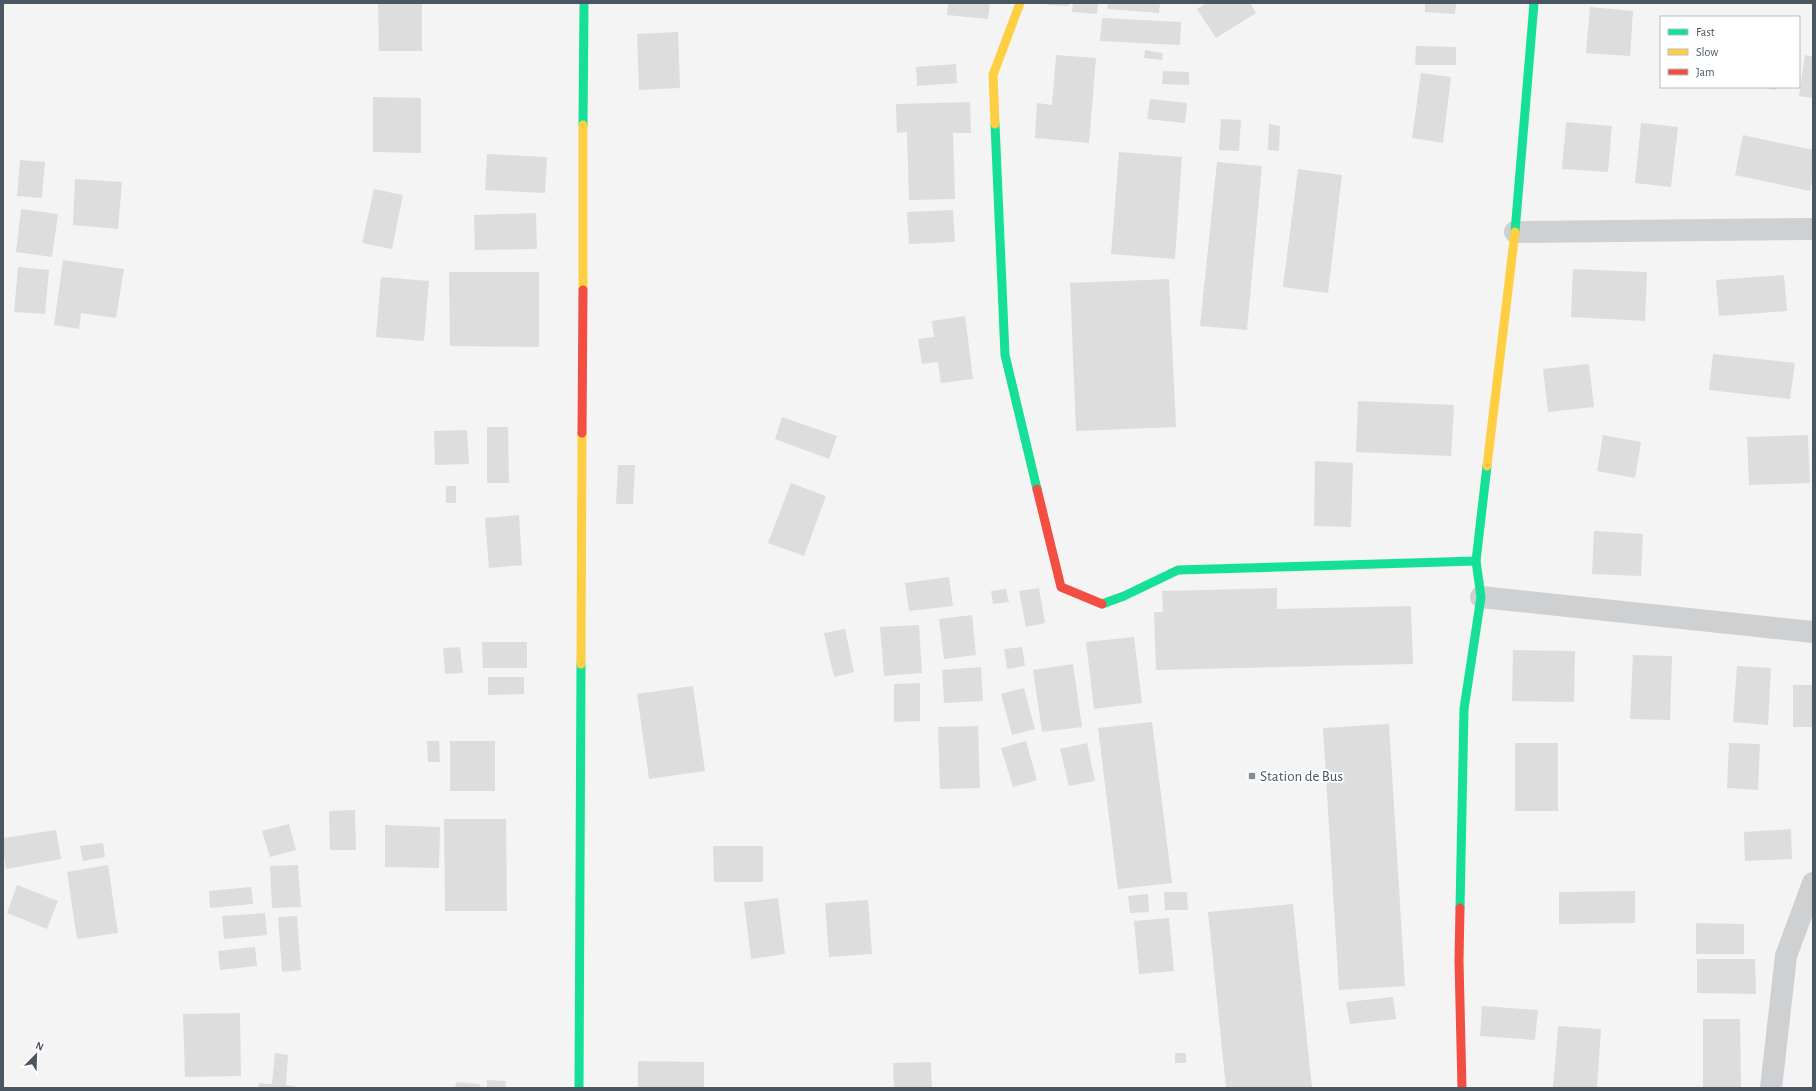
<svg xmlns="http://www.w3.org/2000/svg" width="1816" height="1091" viewBox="0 0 1816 1091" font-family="'Alegreya Sans',sans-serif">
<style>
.building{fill:#ddddde}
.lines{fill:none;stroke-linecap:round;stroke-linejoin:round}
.street{stroke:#ced0d2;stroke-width:22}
.fast{stroke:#16e098;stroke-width:9}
.slow{stroke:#ffcf43;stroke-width:9}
.jam{stroke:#f24e42;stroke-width:9}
.poi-dot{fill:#868d94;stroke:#fff;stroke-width:1.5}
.labels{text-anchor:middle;stroke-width:4;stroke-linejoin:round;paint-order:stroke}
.poi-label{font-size:15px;fill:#4a5661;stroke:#fff;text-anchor:start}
</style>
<rect width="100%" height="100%" fill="#f4f4f4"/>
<g class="building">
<polygon points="378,3 422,3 422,51 379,51"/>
<polygon points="948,3 990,3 988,19 947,15"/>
<polygon points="1047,3 1069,3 1069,6 1047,5"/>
<polygon points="1073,3 1098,3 1097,14 1072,12"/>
<polygon points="1108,3 1160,3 1159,13 1107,9"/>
<polygon points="1207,3 1250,3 1256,13 1216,38 1197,9"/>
<polygon points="1425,3 1456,3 1455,14 1425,12"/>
<polygon points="1590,7 1633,11 1630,56 1586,53"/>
<polygon points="1102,18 1181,22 1180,45 1100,41"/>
<polygon points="678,32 680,88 639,90 637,34"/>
<polygon points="1416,46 1456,47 1456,65 1415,65"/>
<polygon points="1145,50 1163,53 1162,60 1144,58"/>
<polygon points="1056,55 1096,58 1089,143 1035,138 1037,103 1052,105"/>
<polygon points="1805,55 1813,57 1813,98 1799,96"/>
<polygon points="956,64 957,83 917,86 916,67"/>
<polygon points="1163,71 1189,72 1189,85 1162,84"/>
<polygon points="1421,73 1451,77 1443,143 1412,138"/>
<polygon points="1755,87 1776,87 1776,90"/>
<polygon points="373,97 421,98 421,153 373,152"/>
<polygon points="1150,99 1187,103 1185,123 1147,119"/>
<polygon points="970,102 971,133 953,133 955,199 909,200 907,132 897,133 896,104"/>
<polygon points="1221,119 1241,120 1239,151 1219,150"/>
<polygon points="1566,122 1612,126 1608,172 1562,169"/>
<polygon points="1641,123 1678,127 1671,187 1635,183"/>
<polygon points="1269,124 1280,126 1279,151 1268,150"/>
<polygon points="1743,135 1813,150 1813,175 1810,191 1735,175"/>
<polygon points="1119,152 1182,157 1175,259 1111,254"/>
<polygon points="487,154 547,157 545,193 485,190"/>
<polygon points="20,160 45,162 42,198 17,196"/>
<polygon points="1217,162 1262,166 1247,330 1200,326"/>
<polygon points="1298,169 1342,175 1328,293 1283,287"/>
<polygon points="75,179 122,182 118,229 73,225"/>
<polygon points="374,189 403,195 392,249 362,243"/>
<polygon points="21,209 58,214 52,257 16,252"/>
<polygon points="953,210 955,242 909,244 907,212"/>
<polygon points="536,213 537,249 475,250 474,215"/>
<polygon points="63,260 124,269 116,318 81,313 79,329 54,325"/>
<polygon points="18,267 49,270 45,314 14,312"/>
<polygon points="1573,269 1647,272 1645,321 1571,317"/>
<polygon points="449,272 539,272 539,347 450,346"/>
<polygon points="1784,275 1787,311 1719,316 1716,280"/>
<polygon points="381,277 429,281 424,341 376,337"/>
<polygon points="1169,279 1176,427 1076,431 1070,283"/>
<polygon points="965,316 973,379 941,383 938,362 922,364 918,339 934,337 932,321"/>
<polygon points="1713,354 1795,363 1790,399 1709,390"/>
<polygon points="1589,364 1594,407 1548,412 1543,369"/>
<polygon points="1358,401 1454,405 1451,456 1356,452"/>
<polygon points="782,417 837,436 829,459 775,439"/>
<polygon points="487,427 508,427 509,483 487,483"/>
<polygon points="467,430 469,464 435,465 434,431"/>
<polygon points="1603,435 1641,442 1635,478 1597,471"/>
<polygon points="1808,435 1810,483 1749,485 1747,437"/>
<polygon points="1315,461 1353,463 1351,527 1314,526"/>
<polygon points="618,465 635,465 633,504 616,504"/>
<polygon points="791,483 826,496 804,556 768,543"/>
<rect x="446" y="486" width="10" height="17"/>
<polygon points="519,515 522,565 489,568 485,518"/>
<polygon points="1594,531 1643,534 1641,576 1592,574"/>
<polygon points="949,577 953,606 909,611 905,583"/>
<polygon points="1039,588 1045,623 1026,627 1019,591"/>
<polygon points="1277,588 1277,609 1411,606 1413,664 1156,670 1154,612 1163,612 1162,591"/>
<polygon points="1006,589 1009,602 993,604 991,591"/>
<polygon points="972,615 976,655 944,659 939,619"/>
<polygon points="919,625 922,673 884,676 880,627"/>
<polygon points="845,629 854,672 834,677 824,633"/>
<polygon points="1134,637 1142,703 1094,709 1086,642"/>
<polygon points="482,642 527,642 527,668 483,668"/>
<polygon points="460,647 463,673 445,674 443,648"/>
<polygon points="1022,647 1025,666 1007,669 1004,649"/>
<polygon points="1513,650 1575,651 1574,702 1512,701"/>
<polygon points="1633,655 1672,656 1670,720 1630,719"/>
<polygon points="1073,664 1082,727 1042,732 1033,670"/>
<polygon points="1737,666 1771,668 1768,725 1733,722"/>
<polygon points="981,667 983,701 944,703 942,670"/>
<polygon points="488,677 524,677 524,694 488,695"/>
<polygon points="920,683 920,721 894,722 894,684"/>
<rect x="1793" y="685" width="20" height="42"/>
<polygon points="693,686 705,771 649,779 637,694"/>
<polygon points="1024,688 1035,729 1012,735 1001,694"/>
<polygon points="1152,722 1172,883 1118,889 1098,728"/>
<polygon points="1389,724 1405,986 1339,990 1323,728"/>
<polygon points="978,726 980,788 940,789 938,727"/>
<polygon points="427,741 439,741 440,762 428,762"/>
<rect x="450" y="741" width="45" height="50"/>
<polygon points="1026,741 1037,780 1013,787 1001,748"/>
<polygon points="1087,743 1095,781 1069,786 1060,749"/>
<rect x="1515" y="743" width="43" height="68"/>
<polygon points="1729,743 1760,744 1758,790 1727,788"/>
<polygon points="355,810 356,850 330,850 329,811"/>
<polygon points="444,819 506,819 507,911 445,911"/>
<polygon points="289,824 296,850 270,857 262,831"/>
<polygon points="385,825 440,827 439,868 385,867"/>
<polygon points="1791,829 1792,859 1745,861 1744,832"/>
<polygon points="56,830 61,859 6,869 3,850 3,838"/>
<polygon points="103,843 105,857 83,861 80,846"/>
<polygon points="713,846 763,846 763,882 714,882"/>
<polygon points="108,865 118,933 77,939 67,872"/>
<polygon points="298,865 301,907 272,908 270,866"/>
<polygon points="17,885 58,901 47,929 7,913"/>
<polygon points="251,887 253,904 210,908 209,891"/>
<polygon points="1635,891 1635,923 1559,924 1559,892"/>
<polygon points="1164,892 1187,892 1188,910 1165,910"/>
<polygon points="1148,894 1149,912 1130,913 1128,896"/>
<polygon points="778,898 785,954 751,959 744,902"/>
<polygon points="868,900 872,954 829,957 825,903"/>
<polygon points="1293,904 1312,1088 1226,1088 1208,912"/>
<polygon points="265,913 267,935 224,939 222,916"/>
<polygon points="297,916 301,970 282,972 278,917"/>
<polygon points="1169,918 1174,971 1139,974 1134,921"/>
<polygon points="1696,923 1744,924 1744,954 1696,954"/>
<polygon points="255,947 257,966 220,970 218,951"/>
<polygon points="1697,959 1755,959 1756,994 1697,993"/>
<polygon points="1393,997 1396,1019 1350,1024 1346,1002"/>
<polygon points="1482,1006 1538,1010 1535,1040 1480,1036"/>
<polygon points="240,1013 241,1076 185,1077 183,1014"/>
<polygon points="1703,1019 1740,1019 1741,1088 1703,1088"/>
<polygon points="1558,1026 1601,1029 1597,1088 1553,1088"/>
<polygon points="275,1053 288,1055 286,1085 297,1087 297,1088 258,1088 259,1083 272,1084"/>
<rect x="1175" y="1053" width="11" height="10"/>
<polygon points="638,1061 704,1062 704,1088 638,1088"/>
<polygon points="931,1062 932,1088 894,1088 893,1063"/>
<polygon points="487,1080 506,1081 505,1088 487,1088"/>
<polygon points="456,1082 480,1084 479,1088 455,1088"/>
</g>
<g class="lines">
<g class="street">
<polyline points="1515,232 1813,229"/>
<polyline points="1481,597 1813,632"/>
<polyline points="1771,1088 1786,956 1813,883"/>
</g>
<g class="fast">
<polyline points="995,124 1005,355 1037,489"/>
<polyline points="583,125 584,3"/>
<polyline points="1515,232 1534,3"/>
<polyline points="1102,604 1124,596 1178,570 1476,561"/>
<polyline points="1460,908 1464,709 1481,597 1476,561 1487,466"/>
<polyline points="579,1088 581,664"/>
</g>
<g class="slow">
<polyline points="995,124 993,75 1020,3"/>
<polyline points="583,290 583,125"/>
<polyline points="1487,466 1515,232"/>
<polyline points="581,664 582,433"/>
</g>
<g class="jam">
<polyline points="582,433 583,290"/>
<polyline points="1037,489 1061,587 1102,604"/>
<polyline points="1460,908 1459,961 1462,1088"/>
</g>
</g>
<rect class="poi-dot" x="1248" y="772" width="8" height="8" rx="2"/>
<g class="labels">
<g class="poi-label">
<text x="1260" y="781">Station de Bus</text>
</g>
</g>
<rect width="1816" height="1091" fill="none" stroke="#4a5661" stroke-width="8"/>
<rect x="1660" y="16" width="140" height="72" fill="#ffffff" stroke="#b7bbc0"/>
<rect x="1668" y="29" width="20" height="6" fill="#16e098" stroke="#b7bbc0"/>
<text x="1696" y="36" font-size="12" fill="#4a5661">Fast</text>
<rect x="1668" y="49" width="20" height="6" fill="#ffcf43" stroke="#b7bbc0"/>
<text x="1696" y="56" font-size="12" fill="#4a5661">Slow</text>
<rect x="1668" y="69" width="20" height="6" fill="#f24e42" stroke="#b7bbc0"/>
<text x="1696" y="76" font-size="12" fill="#4a5661">Jam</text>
<g transform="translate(36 1055) rotate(23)" stroke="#ffffff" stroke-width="3" paint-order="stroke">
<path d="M0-3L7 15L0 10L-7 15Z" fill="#4a5661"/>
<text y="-6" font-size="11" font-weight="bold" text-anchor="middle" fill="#4a5661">N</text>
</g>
</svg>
